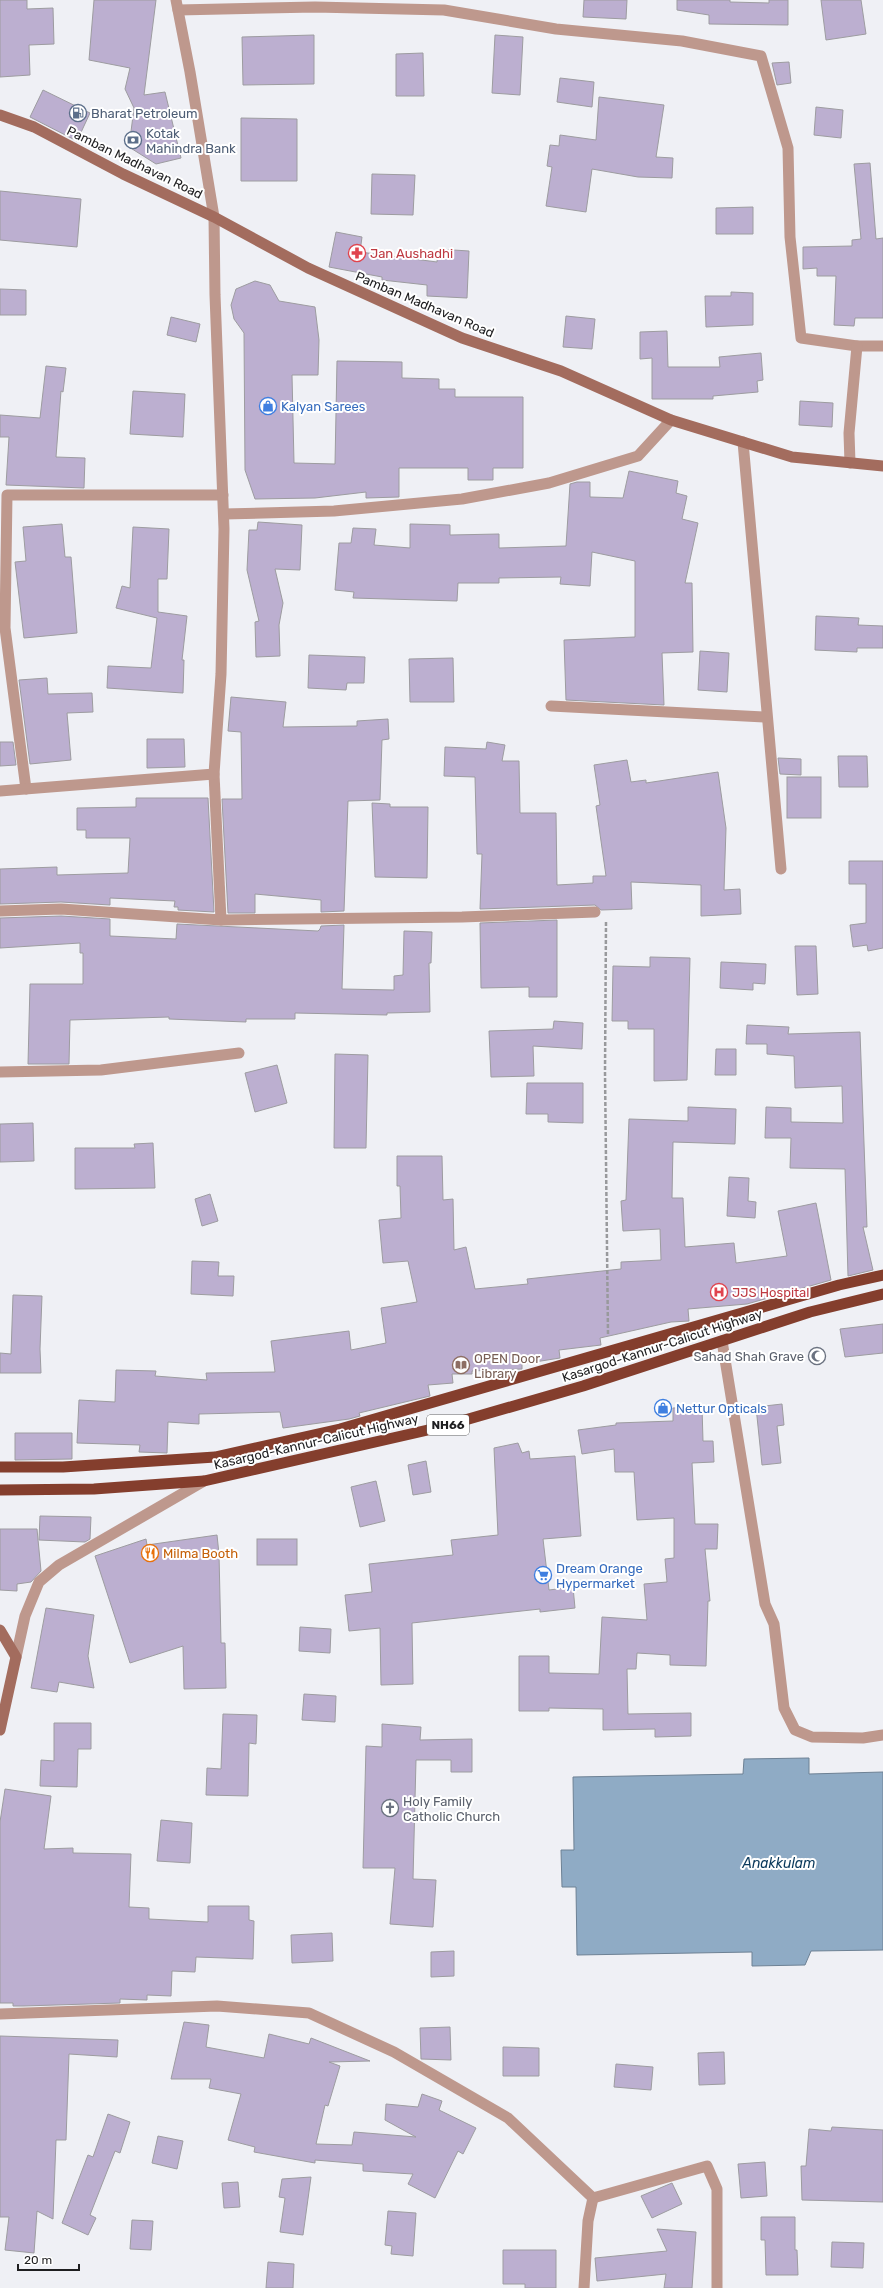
<svg xmlns="http://www.w3.org/2000/svg" width="883" height="2288" viewBox="0 0 883 2288" font-family="Rubik,sans-serif">
<style>
.water{fill:#8fabc5;stroke:#6d8194}
.building{fill:#bcafd0;stroke:#9d9ca0}
.lines{fill:none;stroke-linecap:round;stroke-linejoin:round}
.path{stroke:#98999c;stroke-width:2.5;stroke-dasharray:4 2;stroke-linecap:butt}
.minor{stroke:#be988d;stroke-width:11}
.tertiary{stroke:#be988d;stroke-width:11}
.secondary{stroke:#a36c5e;stroke-width:11}
.trunk{stroke:#843e2d;stroke-width:11}
.labels{text-anchor:middle;stroke-width:4;stroke-linejoin:round;paint-order:stroke}
.shield{fill:#fff;stroke:#626263;stroke-width:1}
.shield-label{font-size:12px;font-weight:bold;fill:#1e1e20}
.service-label{font-size:13px;fill:#4e5e75;stroke:#fff;text-anchor:start}
.street-label{font-size:13px;fill:#1e1e20;stroke:#fff}
.health-label{font-size:13px;fill:#be3a42;stroke:#fff;text-anchor:start}
.shop-label{font-size:13px;fill:#366cbe;stroke:#fff;text-anchor:start}
.worship-label{font-size:13px;fill:#5b616d;stroke:#fff;text-anchor:end}
.education-label{font-size:13px;fill:#785e54;stroke:#fff;text-anchor:start}
.food-label{font-size:13px;fill:#c56008;stroke:#fff;text-anchor:start}
.water-label{font-size:14px;font-style:italic;fill:#0a395c;stroke:#fff}
</style>
<rect width="100%" height="100%" fill="#eff0f5"/>
<polygon class="water" points="809,1758 809,1774 883,1772 883,1950 811,1951 805,1965 752,1966 752,1952 577,1955 576,1887 562,1887 561,1850 574,1850 573,1777 743,1774 744,1759"/>
<g class="building">
<polygon points="0,0 27,0 27,9 53,8 54,44 29,45 30,75 0,77"/>
<polygon points="94,0 156,0 144,95 165,92 181,158 156,164 129,147 134,108 125,89 130,68 89,60"/>
<polygon points="584,0 627,0 626,19 583,17"/>
<polygon points="677,0 730,0 730,2 769,3 769,0 788,0 788,25 709,24 709,15 677,10"/>
<polygon points="821,0 861,0 866,34 826,40"/>
<polygon points="314,35 314,84 243,85 242,37"/>
<polygon points="495,35 523,37 520,95 492,93"/>
<polygon points="423,53 424,96 396,96 396,54"/>
<polygon points="789,62 791,83 777,85 772,63"/>
<polygon points="560,78 594,82 592,107 557,102"/>
<polygon points="43,90 90,113 77,141 30,117"/>
<polygon points="599,97 664,105 656,157 673,158 672,178 638,177 592,169 586,212 546,206 552,167 547,166 550,145 559,146 560,135 596,140"/>
<polygon points="816,107 843,110 841,138 814,135"/>
<polygon points="241,118 297,119 297,181 241,181"/>
<polygon points="870,163 876,239 883,238 883,318 855,318 854,326 834,325 836,276 817,276 817,268 803,269 803,247 852,246 852,240 861,239 854,164"/>
<polygon points="372,174 415,175 413,215 371,214"/>
<polygon points="0,191 81,199 77,247 0,240"/>
<polygon points="753,207 753,234 716,234 716,208"/>
<polygon points="336,232 362,237 360,252 437,262 438,249 469,251 467,298 427,296 427,285 382,280 382,277 329,267"/>
<polygon points="255,281 270,285 279,301 315,307 319,340 318,375 292,375 294,463 335,464 337,361 402,362 402,378 439,379 439,389 455,389 455,397 523,397 523,468 493,468 493,480 468,480 468,468 399,468 399,497 366,498 366,492 315,498 255,499 245,470 244,333 234,319 231,305 236,289"/>
<polygon points="0,289 26,290 26,315 0,315"/>
<polygon points="731,292 753,293 753,325 706,327 705,296 731,296"/>
<polygon points="566,316 595,319 592,349 563,347"/>
<polygon points="171,317 200,324 196,342 167,335"/>
<polygon points="667,331 668,367 720,367 719,357 761,353 763,380 757,381 758,392 713,396 713,399 652,399 652,358 640,359 640,332"/>
<polygon points="46,366 66,368 63,392 61,391 56,457 85,458 84,488 6,485 9,437 0,437 0,415 40,418"/>
<polygon points="133,391 185,394 183,437 130,434"/>
<polygon points="800,401 833,403 832,427 799,425"/>
<polygon points="629,471 678,481 676,493 687,496 682,519 698,523 685,583 692,583 693,652 662,653 664,705 566,700 564,640 635,637 635,561 592,552 590,586 560,584 561,577 499,578 499,583 458,583 457,601 353,598 354,592 335,590 339,543 351,543 353,528 376,529 374,545 410,548 410,524 450,525 450,535 499,534 499,548 566,546 570,484 577,482 590,482 590,497 623,498"/>
<polygon points="258,522 302,525 300,570 275,569 283,603 279,625 280,656 256,657 255,622 259,621 247,570 249,530 257,530"/>
<polygon points="62,524 65,557 71,557 77,633 24,638 15,562 26,561 23,527"/>
<polygon points="133,527 169,529 167,579 158,579 158,612 187,616 182,660 184,660 183,693 107,688 108,666 151,668 157,618 116,608 122,586 130,588"/>
<polygon points="816,616 859,618 858,625 883,626 883,648 857,648 857,652 815,650"/>
<polygon points="700,651 729,653 727,692 698,690"/>
<polygon points="309,655 365,657 364,683 347,683 346,690 308,688"/>
<polygon points="453,658 454,702 410,702 409,659"/>
<polygon points="47,678 48,694 92,693 93,712 67,713 71,760 30,764 19,680"/>
<polygon points="231,697 286,702 283,727 357,726 357,721 388,719 389,739 382,740 380,800 348,801 344,911 321,912 321,900 255,894 255,913 228,913 222,799 242,799 241,732 228,731"/>
<polygon points="147,739 184,739 185,767 147,768"/>
<polygon points="0,742 13,742 16,765 0,766"/>
<polygon points="487,742 505,745 502,761 519,761 520,813 556,813 557,885 593,883 593,876 606,876 596,806 600,805 594,765 627,760 631,782 646,780 646,783 718,772 726,828 724,890 740,889 741,914 701,916 701,885 631,882 632,909 601,910 595,905 480,909 482,854 477,854 475,777 444,776 445,747 486,749"/>
<polygon points="838,756 867,756 868,787 839,787"/>
<polygon points="778,758 801,759 801,775 780,774"/>
<rect x="787" y="777" width="34" height="41"/>
<polygon points="136,798 208,798 214,912 178,910 178,907 174,907 175,901 110,898 110,905 61,902 0,904 0,869 57,867 57,875 128,873 130,838 86,838 86,830 77,830 77,808 136,807"/>
<polygon points="372,803 390,804 390,807 428,807 427,878 375,877"/>
<polygon points="849,861 883,861 883,948 868,951 867,945 853,947 850,925 866,923 866,884 849,884"/>
<polygon points="61,916 110,919 110,936 176,939 177,924 318,931 320,929 321,926 344,925 342,989 394,990 394,976 403,975 404,931 432,932 431,963 429,963 430,1012 387,1013 387,1015 295,1013 295,1019 246,1019 246,1022 169,1019 169,1017 70,1020 69,1064 28,1064 30,984 83,984 83,953 80,953 80,943 0,948 0,918"/>
<polygon points="557,920 557,997 529,997 529,987 481,988 480,923"/>
<polygon points="795,946 816,946 818,994 797,995"/>
<polygon points="650,957 690,958 687,1080 654,1081 654,1029 628,1029 628,1021 612,1021 613,966 650,967"/>
<polygon points="721,962 766,964 765,984 753,983 753,990 720,988"/>
<polygon points="554,1021 583,1023 582,1049 533,1046 534,1076 491,1077 489,1031 553,1029"/>
<polygon points="747,1025 789,1027 788,1034 860,1032 867,1227 863,1227 873,1270 848,1276 845,1169 790,1168 791,1138 765,1138 766,1107 791,1108 791,1122 843,1123 842,1086 795,1088 794,1056 767,1054 767,1044 746,1044"/>
<polygon points="716,1049 736,1049 736,1075 715,1075"/>
<polygon points="335,1054 368,1055 366,1148 334,1148"/>
<polygon points="277,1065 287,1103 255,1112 245,1073"/>
<polygon points="527,1083 583,1083 583,1123 548,1122 548,1114 526,1114"/>
<polygon points="688,1107 736,1109 735,1144 673,1142 672,1198 683,1198 685,1247 734,1243 736,1263 787,1256 778,1211 816,1203 831,1280 747,1304 688,1309 689,1321 671,1322 600,1338 601,1345 559,1350 560,1358 522,1364 522,1369 472,1371 472,1374 452,1374 453,1383 428,1385 430,1396 359,1413 360,1416 349,1419 283,1428 280,1412 199,1414 199,1424 168,1422 167,1453 139,1452 140,1445 77,1443 79,1400 115,1402 116,1370 156,1371 155,1376 207,1380 206,1373 275,1372 271,1341 349,1331 351,1350 386,1343 381,1308 417,1302 408,1261 383,1263 379,1220 401,1218 400,1186 397,1186 397,1156 442,1156 443,1200 453,1199 454,1250 466,1247 475,1289 528,1284 527,1279 621,1269 621,1262 661,1260 660,1229 623,1231 621,1201 626,1200 629,1119 688,1121"/>
<polygon points="33,1123 34,1161 0,1162 0,1124"/>
<polygon points="153,1143 155,1188 75,1189 75,1148 135,1148 134,1144"/>
<polygon points="729,1177 749,1178 748,1201 756,1202 755,1218 727,1216"/>
<polygon points="210,1194 218,1221 202,1226 195,1199"/>
<polygon points="192,1261 219,1262 218,1276 234,1276 233,1296 191,1294"/>
<polygon points="13,1295 42,1296 40,1349 41,1373 0,1373 0,1353 11,1354"/>
<polygon points="883,1324 883,1353 845,1357 840,1329"/>
<polygon points="782,1404 784,1425 777,1426 781,1463 762,1465 756,1407"/>
<polygon points="702,1407 703,1441 713,1441 714,1462 692,1463 695,1524 718,1524 717,1549 705,1549 710,1601 708,1601 706,1666 670,1665 670,1655 637,1653 636,1669 627,1669 628,1714 691,1713 691,1736 655,1737 655,1729 603,1730 603,1709 549,1708 549,1711 519,1711 519,1656 549,1656 549,1673 599,1674 602,1617 647,1620 644,1584 667,1582 665,1559 674,1558 674,1518 637,1520 634,1472 615,1472 614,1449 582,1454 578,1430 616,1425 616,1423 673,1421 673,1408"/>
<polygon points="15,1433 72,1433 72,1459 15,1460"/>
<polygon points="518,1443 522,1453 529,1451 530,1459 575,1456 581,1536 543,1539 549,1590 573,1587 575,1608 540,1612 540,1609 412,1623 413,1684 381,1685 380,1628 349,1631 345,1595 372,1592 369,1564 453,1555 451,1540 498,1535 494,1448"/>
<polygon points="426,1461 431,1492 413,1495 408,1465"/>
<polygon points="376,1481 385,1521 360,1527 351,1487"/>
<polygon points="40,1516 91,1517 90,1539 85,1542 39,1540"/>
<polygon points="0,1529 37,1529 41,1571 31,1582 17,1584 17,1591 0,1590"/>
<polygon points="217,1535 219,1554 221,1643 225,1643 226,1688 184,1689 183,1646 130,1663 95,1556 146,1539 147,1545"/>
<rect x="257" y="1539" width="40" height="26"/>
<polygon points="46,1608 94,1615 88,1656 94,1688 59,1682 57,1692 31,1688"/>
<polygon points="300,1627 331,1629 330,1653 299,1651"/>
<polygon points="304,1694 336,1696 335,1722 302,1720"/>
<polygon points="223,1714 257,1715 256,1744 249,1743 248,1796 206,1795 207,1768 221,1769"/>
<polygon points="54,1723 91,1723 91,1749 78,1749 77,1787 40,1786 41,1760 54,1761"/>
<polygon points="382,1724 421,1727 420,1740 472,1739 472,1772 451,1772 451,1760 416,1760 413,1879 436,1880 433,1927 390,1924 395,1868 363,1868 366,1746 382,1747"/>
<polygon points="5,1789 51,1796 44,1849 73,1848 73,1853 131,1854 129,1907 149,1908 149,1919 208,1922 208,1906 249,1906 249,1920 254,1921 253,1959 196,1957 195,1972 172,1971 171,1996 147,1995 147,2000 120,1999 120,2003 23,2006 13,2006 13,2003 0,2003 0,1822"/>
<polygon points="161,1820 192,1823 190,1863 157,1861"/>
<polygon points="332,1933 333,1961 292,1963 291,1935"/>
<polygon points="454,1951 454,1976 431,1977 431,1952"/>
<polygon points="184,2022 209,2025 206,2047 264,2058 269,2034 309,2044 311,2038 370,2061 329,2062 340,2066 328,2106 325,2105 316,2144 352,2145 354,2132 416,2137 385,2120 386,2104 418,2107 422,2094 442,2101 439,2110 476,2128 463,2154 458,2151 435,2198 408,2184 413,2174 363,2171 363,2164 315,2160 315,2163 254,2152 255,2147 228,2140 241,2094 209,2088 211,2079 171,2079"/>
<polygon points="450,2027 451,2060 421,2059 420,2028"/>
<polygon points="0,2036 118,2040 117,2057 69,2054 66,2140 56,2140 53,2219 37,2211 34,2253 5,2250 9,2217 0,2217"/>
<polygon points="503,2047 539,2048 539,2076 503,2076"/>
<polygon points="724,2052 725,2084 699,2085 698,2053"/>
<polygon points="616,2064 653,2067 651,2090 614,2087"/>
<polygon points="108,2114 130,2122 120,2153 115,2151 90,2215 96,2218 88,2235 62,2223 88,2155 93,2157"/>
<polygon points="832,2127 883,2130 883,2202 802,2200 801,2166 806,2166 809,2129 831,2131"/>
<polygon points="158,2136 183,2141 177,2169 152,2163"/>
<polygon points="765,2162 767,2196 741,2198 738,2164"/>
<polygon points="311,2177 303,2235 280,2232 285,2198 279,2197 282,2179"/>
<polygon points="238,2182 240,2207 224,2208 222,2183"/>
<polygon points="672,2183 682,2204 652,2218 641,2196"/>
<polygon points="388,2211 416,2213 413,2256 391,2254 392,2246 385,2245"/>
<polygon points="761,2217 795,2217 795,2250 797,2250 798,2275 766,2275 765,2240 761,2240"/>
<polygon points="132,2220 153,2221 151,2250 130,2249"/>
<polygon points="657,2229 696,2232 692,2288 664,2288 666,2274 597,2281 595,2258 667,2251"/>
<polygon points="832,2242 864,2243 863,2268 831,2267"/>
<polygon points="503,2250 556,2250 556,2288 525,2288 525,2284 503,2284"/>
<polygon points="268,2262 294,2264 293,2288 266,2288"/>
</g>
<g class="lines">
<polyline class="path" points="606,922 605,1073 608,1335"/>
<g class="minor">
<polyline points="178,10 315,7 444,10 556,29 682,41 761,56 788,148 790,237 801,338 857,346 883,346"/>
<polyline points="743,442 781,869"/>
<polyline points="850,463 849,433 857,346"/>
<polyline points="224,514 334,511 462,499 549,483 638,456 671,420"/>
<polyline points="551,706 766,717"/>
<polyline points="214,774 221,920"/>
<polyline points="26,789 5,628 7,495 223,495"/>
<polyline points="0,791 214,774 221,674 224,529 215,295 214,217 190,72 176,0"/>
<polyline points="0,911 61,909 221,920 462,917 595,912"/>
<polyline points="0,1072 101,1070 239,1053"/>
<polyline points="722,1341 765,1604 774,1624 784,1708 795,1730 812,1737 863,1738 883,1735"/>
<polyline points="0,2014 217,2006 309,2013 394,2052 508,2118 593,2198"/>
<polyline points="593,2198 707,2166 717,2189 717,2288"/>
<polyline points="584,2288 588,2221 593,2198"/>
</g>
<polyline class="tertiary" points="16,1657 25,1616 39,1582 59,1565 204,1481"/>
<g class="secondary">
<polyline points="0,115 34,127 123,174 214,217 308,268 462,338 561,371 671,420 792,457 883,466"/>
<polyline points="0,1630 16,1657 0,1730"/>
</g>
<g class="trunk">
<polyline points="0,1467 63,1467 215,1457 340,1429 839,1285 883,1275"/>
<polyline points="0,1490 94,1489 204,1481 441,1427 583,1386 810,1312 883,1294"/>
</g>
</g>
<defs>
<g id="fuel-ring" transform="scale(0.9)"><circle r="9.5" fill="#fff" stroke="#5c6f8a" stroke-width="1.5"/><path d="M-5.5-6h7V0h2V4h1.3V-2.5L3-4.5l.8-.8L6-3V5H2.5V1h-1V6h-7ZM-4.2-4.7v3.2H.2V-4.7Z" fill="#5c6f8a"/></g>
<g id="bank-ring" transform="scale(0.9)"><circle r="9.5" fill="#fff" stroke="#5c6f8a" stroke-width="1.5"/><path d="M-6-4H6V4H-6ZM0-2.3a2.3 2.3 0 1 0 0 4.6a2.3 2.3 0 1 0 0-4.6Z" fill="#5c6f8a"/></g>
<g id="pharmacy-ring" transform="scale(0.9)"><circle r="9.5" fill="#fff" stroke="#e0444e" stroke-width="1.5"/><path d="M-2-6h4v4h4v4h-4v4h-4v-4h-4v-4h4Z" fill="#e0444e"/></g>
<g id="shop-ring" transform="scale(0.9)"><circle r="9.5" fill="#fff" stroke="#3f7fe0" stroke-width="1.5"/><path d="M-5-2.5h2.3a2.7 3.5 0 0 1 5.4 0H5L5.5 6h-11ZM-1.5-2.5h3a1.5 2.3 0 0 0-3 0Z" fill="#3f7fe0"/></g>
<g id="hospital-ring" transform="scale(0.9)"><circle r="9.5" fill="#fff" stroke="#e0444e" stroke-width="1.5"/><path d="M-5-5h3v3.5h4V-5h3V5h-3V1.5h-4V5h-3Z" fill="#e0444e"/></g>
<g id="mosque-ring" transform="scale(0.9)"><circle r="9.5" fill="#fff" stroke="#6b7280" stroke-width="1.5"/><path d="M3.5-4.9A6 6 0 1 0 3.5 4.9A5 5 0 1 1 3.5-4.9Z" fill="#6b7280"/></g>
<g id="library-ring" transform="scale(0.9)"><circle r="9.5" fill="#fff" stroke="#8d6e63" stroke-width="1.5"/><path d="M-6-4Q-3-5.5-.7-3.5V5Q-3 3-6 4ZM6-4Q3-5.5 .7-3.5V5Q3 3 6 4Z" fill="#8d6e63"/></g>
<g id="restaurant-ring" transform="scale(0.9)"><circle r="9.5" fill="#fff" stroke="#e8710a" stroke-width="1.5"/><path d="M-5-6h1v4h1v-4h1v4h1v-4h1v5L-1.5 .5V6h-2V.5L-5-1ZM5-6V6H3V1.5H1.5Q1.5-4 5-6Z" fill="#e8710a"/></g>
<g id="supermarket-ring" transform="scale(0.9)"><circle r="9.5" fill="#fff" stroke="#3f7fe0" stroke-width="1.5"/><path d="M-6-5.5h2.5l.6 2H6L4.5 2H-2.5L-4.4-4H-6ZM-1.5 3.2a1.3 1.3 0 1 0 .1 0ZM3 3.2a1.3 1.3 0 1 0 .1 0Z" fill="#3f7fe0"/></g>
<g id="church-ring" transform="scale(0.9)"><circle r="9.5" fill="#fff" stroke="#6b7280" stroke-width="1.5"/><path d="M-1.2-6h2.4v3.5h3.3v2.4h-3.3V6h-2.4V-.1h-3.3v-2.4h3.3Z" fill="#6b7280"/></g>
</defs>
<g fill-rule="evenodd">
<use href="#fuel-ring" x="78" y="113"/>
<use href="#bank-ring" x="133" y="140"/>
<use href="#pharmacy-ring" x="357" y="253"/>
<use href="#shop-ring" x="268" y="406"/>
<use href="#hospital-ring" x="719" y="1292"/>
<use href="#mosque-ring" x="817" y="1356"/>
<use href="#library-ring" x="461" y="1365"/>
<use href="#shop-ring" x="663" y="1408"/>
<use href="#restaurant-ring" x="150" y="1553"/>
<use href="#supermarket-ring" x="543" y="1575"/>
<use href="#church-ring" x="390" y="1808"/>
</g>
<g class="labels">
<rect class="shield" x="427" y="1415" width="42" height="20" rx="3"/>
<g class="shield-label">
<text x="448" y="1429">NH66</text>
</g>
<g class="service-label">
<text x="91" y="118">Bharat Petroleum</text>
<text x="146" y="138">Kotak<tspan x="146" dy="15">Mahindra Bank</tspan></text>
</g>
<g class="street-label">
<text transform="translate(135 162) rotate(26)" y="5">Pamban Madhavan Road</text>
<text transform="translate(425 304) rotate(23)" y="5">Pamban Madhavan Road</text>
<text transform="translate(662 1345) rotate(-18)" y="5">Kasargod-Kannur-Calicut Highway</text>
<text transform="translate(316 1441) rotate(-13)" y="5">Kasargod-Kannur-Calicut Highway</text>
</g>
<g class="health-label">
<text x="370" y="258">Jan Aushadhi</text>
<text x="732" y="1297">JJS Hospital</text>
</g>
<g class="shop-label">
<text x="281" y="411">Kalyan Sarees</text>
<text x="676" y="1413">Nettur Opticals</text>
<text x="556" y="1573">Dream Orange<tspan x="556" dy="15">Hypermarket</tspan></text>
</g>
<g class="worship-label">
<text x="804" y="1361">Sahad Shah Grave</text>
<text x="403" y="1806" text-anchor="start">Holy Family<tspan x="403" dy="15">Catholic Church</tspan></text>
</g>
<g class="education-label">
<text x="474" y="1363">OPEN Door<tspan x="474" dy="15">Library</tspan></text>
</g>
<g class="food-label">
<text x="163" y="1558">Milma Booth</text>
</g>
<g class="water-label">
<text x="779" y="1868">Anakkulam</text>
</g>
</g>
<path d="M18 2264v6h61v-6" fill="none" stroke="#1e1e20" stroke-width="2"/>
<text x="24" y="2264" font-size="12" fill="#1e1e20" stroke="#ffffff" stroke-width="3" paint-order="stroke">20 m</text>
</svg>
